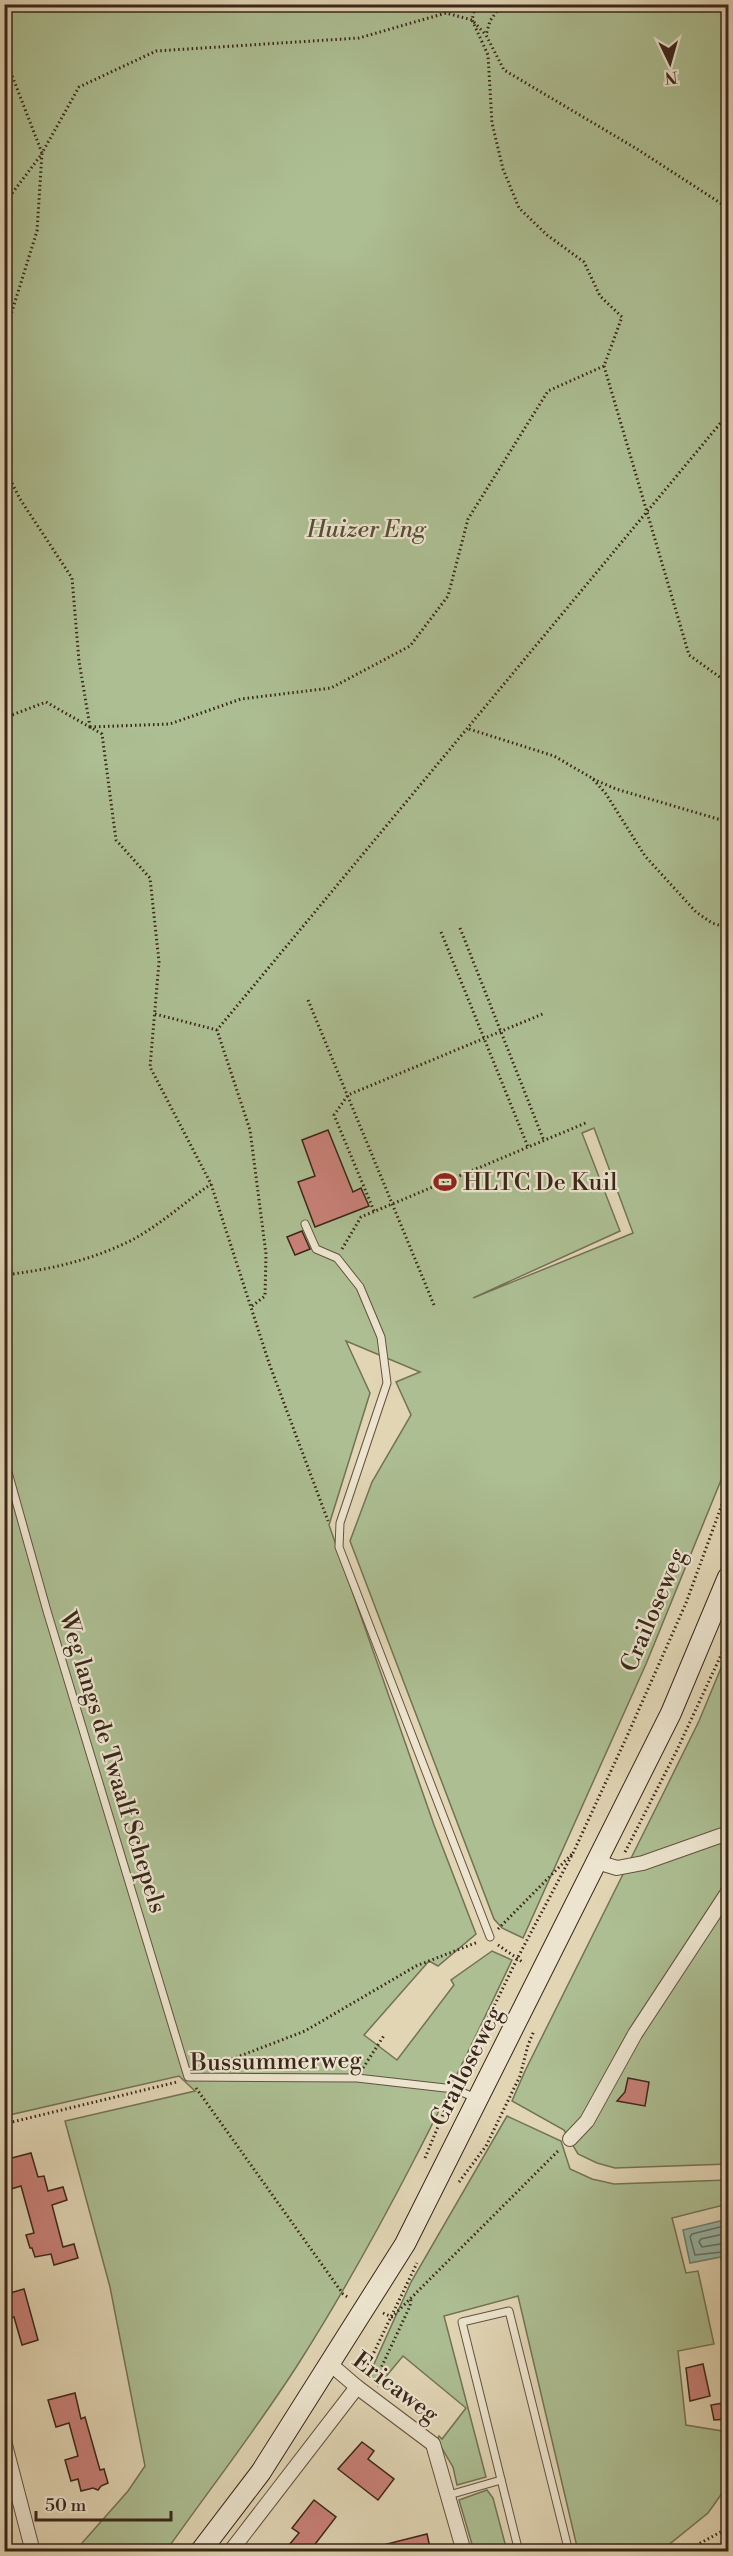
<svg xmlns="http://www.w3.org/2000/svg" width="733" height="2556" viewBox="0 0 733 2556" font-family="'Libre Bodoni',serif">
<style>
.green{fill:#acbe92;stroke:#737256;stroke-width:1.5;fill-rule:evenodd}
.water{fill:#95b9a9;stroke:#717e70;stroke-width:1.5}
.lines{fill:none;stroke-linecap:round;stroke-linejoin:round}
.shore{stroke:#687062;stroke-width:1.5}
.building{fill:#c98178;stroke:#3a261a;stroke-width:1.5}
.lane-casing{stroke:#645240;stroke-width:9}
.street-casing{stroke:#645240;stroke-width:16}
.secondary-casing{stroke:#3a261a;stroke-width:22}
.path{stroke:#3a261a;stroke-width:3;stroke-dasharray:1.5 3;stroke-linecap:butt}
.lane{stroke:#ece4ce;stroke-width:7}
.street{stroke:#ece4ce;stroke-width:14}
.secondary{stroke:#ece4ce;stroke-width:20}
.labels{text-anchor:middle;stroke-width:4.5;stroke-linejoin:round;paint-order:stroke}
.park-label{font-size:24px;font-style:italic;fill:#564c38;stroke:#ece4ce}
.poi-label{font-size:24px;fill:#3a261a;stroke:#ece4ce;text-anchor:start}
.street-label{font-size:24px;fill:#3a261a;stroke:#ece4ce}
</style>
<rect width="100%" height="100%" fill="#e1d5b4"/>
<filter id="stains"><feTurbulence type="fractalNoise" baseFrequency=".00333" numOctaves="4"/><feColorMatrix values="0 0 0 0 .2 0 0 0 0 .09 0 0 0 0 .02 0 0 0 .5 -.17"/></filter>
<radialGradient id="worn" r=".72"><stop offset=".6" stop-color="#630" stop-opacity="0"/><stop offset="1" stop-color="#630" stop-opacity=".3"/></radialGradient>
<g class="green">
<path d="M4 5H728V1463L646 1664 523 1938 502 1928 494 1919 350 1541 372 1482 411 1415 396 1382 420 1372 346 1341 370 1393 329 1525 434 1825 476 1934 438 1966 429 1961 364 2035 397 2060 454 1985 451 1980 492 1951 512 1960C448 2095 382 2231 302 2358 260 2425 211 2487 166 2551H75L128 2491 145 2466 110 2287 65 2121 195 2091 179 2076 5 2116ZM594 1128 633 1233 473 1298 620 1231 582 1133Z"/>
<polygon points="728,1651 728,2164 615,2168 597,2163 578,2154 564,2130 512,2101 525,2071 663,1794 699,1721"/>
<polygon points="507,2116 561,2141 570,2169 592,2179 614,2184 728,2180 728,2204 672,2218 686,2273 698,2271 714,2344 678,2351 686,2425 728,2432 728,2485 708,2513 661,2551 578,2551 518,2296 444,2316 486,2477 457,2485 453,2467 437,2440 439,2436 442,2439 466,2408 403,2356 378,2386 370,2373 411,2282"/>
<polygon points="487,2490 493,2498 507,2551 474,2551 459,2500"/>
</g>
<polygon class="water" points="728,2219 728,2295 721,2257 690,2263 683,2230"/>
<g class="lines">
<g class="shore">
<polyline points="728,2225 692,2234 690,2237 695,2255 722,2252 726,2255 728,2265"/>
<polyline points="728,2233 701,2239 699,2242 702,2247 720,2244 728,2247"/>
</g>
</g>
<g class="building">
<polygon points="328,1130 353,1192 361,1188 369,1206 315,1227 298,1182 315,1176 302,1140"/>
<polygon points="302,1231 310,1249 295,1255 287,1237"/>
<polygon points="628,2078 649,2082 645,2106 617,2101 625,2092"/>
<polygon points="31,2153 38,2177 44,2176 48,2191 63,2187 67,2200 52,2205 63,2247 74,2244 78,2258 54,2265 51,2254 35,2257 32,2248 30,2248 26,2235 34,2233 21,2186 11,2189 4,2160"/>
<polygon points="24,2289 38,2340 22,2345 14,2317 7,2319 4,2299 11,2297 10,2293"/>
<polygon points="703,2364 710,2396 690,2401 686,2368"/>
<polygon points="75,2393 81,2419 85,2417 100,2470 104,2469 108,2483 101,2486 98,2490 93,2488 81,2491 78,2479 71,2481 65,2460 78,2456 69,2423 56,2427 48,2400"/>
<polygon points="729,2402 729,2419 714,2420 711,2405"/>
<polygon points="362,2442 374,2451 368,2459 394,2479 378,2500 338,2469"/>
<polygon points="314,2500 336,2517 309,2552 298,2552 289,2545 299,2533 292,2528"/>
<polygon points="427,2534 431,2552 379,2552 379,2546"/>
</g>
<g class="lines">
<g class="lane-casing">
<g id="lane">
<polyline points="305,1224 316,1249 337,1258 360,1287 381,1337 387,1383 340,1523 339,1547 490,1937"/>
<polyline points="4,1458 47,1611 188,2077 357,2078 454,2089 476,2098"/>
<polyline points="449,2495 501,2480"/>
<polyline points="519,2552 462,2322 509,2311 569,2552"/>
</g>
</g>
<g class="street-casing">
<g id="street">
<polyline points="597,1862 617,1868 643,1863 728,1833"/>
<polyline points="570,2139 587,2121 635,2034 728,1892"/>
<polyline points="4,2267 4,2271"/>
<polyline points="329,2363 357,2387 433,2444 464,2552"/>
<polyline points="4,2441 33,2552"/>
<polyline points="230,2552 357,2387"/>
</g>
</g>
<g class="secondary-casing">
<polyline id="secondary" points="200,2552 261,2472 405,2244 671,1713 728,1577"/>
</g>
<g class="path">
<polyline points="502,4 490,21 486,35 504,70 637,149 728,208"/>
<polyline points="4,55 42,153 79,87 156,51 359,38 446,13 472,20 486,35"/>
<polyline points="4,204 41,155"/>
<polyline points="4,329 9,321 37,231 42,153"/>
<polyline points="604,366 689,655 728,683"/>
<polyline points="4,467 20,499 72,578 79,661 90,727"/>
<polyline points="4,718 46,702 102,734 116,840 150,878 159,962 150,1067 211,1184 269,1363 328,1521"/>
<polyline points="90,727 170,724 241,699 331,688 410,646 448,596 468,519 548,391 604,366 622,317 600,296 584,262 547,235 519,208 503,169 492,123 488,55 472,20 476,4"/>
<polyline points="469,729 554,756 592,778 606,794 645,856 696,912 712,923 728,928"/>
<polyline points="593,779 616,789 728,822"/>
<polyline points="460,928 544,1141"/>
<polyline points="441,932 528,1147"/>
<polyline points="308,1000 434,1305"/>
<polyline points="155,1014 217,1030"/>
<polyline points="374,1211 334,1115 348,1095 545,1013"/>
<polyline points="342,1249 361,1217 588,1122"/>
<path d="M4 1275C49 1270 92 1260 132 1240 160 1225 185 1202 211 1184"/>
<polyline points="252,1306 265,1296 266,1254 250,1130 217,1030 728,414"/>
<polyline points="625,1852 677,1750 728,1640"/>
<polyline points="498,1929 572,1854"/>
<polyline points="498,1945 524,1963"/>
<polyline points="219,2064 305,2031 416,1966 478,1942"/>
<polyline points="363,2068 385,2034"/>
<polyline points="459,2078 517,1959 574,1851 628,1734 686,1603 728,1488"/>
<polyline points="196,2088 343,2294 349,2298"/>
<polyline points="4,2124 177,2082"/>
<polyline points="425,2158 449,2100"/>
<polyline points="459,2182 486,2146 520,2076 528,2045 534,2031"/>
<polyline points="383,2313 392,2317 560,2149"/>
<polyline points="364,2373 417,2263"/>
<polyline points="374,2383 410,2306 411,2299"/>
<polyline points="684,2552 728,2528"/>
</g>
<use href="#lane" class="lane"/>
<use href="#street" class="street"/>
<use href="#secondary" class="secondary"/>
</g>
<defs>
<g id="stadium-bare" transform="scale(1.8)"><path d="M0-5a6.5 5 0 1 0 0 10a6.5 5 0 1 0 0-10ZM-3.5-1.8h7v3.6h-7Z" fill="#8f2418" stroke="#ece4ce" stroke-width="2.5" paint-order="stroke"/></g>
</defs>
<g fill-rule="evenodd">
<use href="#stadium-bare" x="445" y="1182"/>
</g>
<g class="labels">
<g class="park-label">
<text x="366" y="537">Huizer Eng</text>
</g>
<g class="poi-label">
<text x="463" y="1190">HLTC De Kuil</text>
</g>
<g class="street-label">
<text transform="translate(653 1610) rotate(-67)" y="8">Crailoseweg</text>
<text transform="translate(113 1762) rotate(73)" y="8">Weg langs de Twaalf Schepels</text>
<text transform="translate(276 2061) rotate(-1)" y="8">Bussummerweg</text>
<text transform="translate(466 2066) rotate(-63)" y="8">Crailoseweg</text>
<text transform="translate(396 2387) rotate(37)" y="8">Ericaweg</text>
</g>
</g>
<rect width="733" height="2556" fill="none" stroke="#e1d5b4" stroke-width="24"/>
<rect x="6" y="6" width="721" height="2544" fill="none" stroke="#3a261a" stroke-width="3"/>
<rect x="12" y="12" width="709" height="2532" fill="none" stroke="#3a261a" stroke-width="1.5"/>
<g transform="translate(670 63) rotate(175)" stroke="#ece4ce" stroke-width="4.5" paint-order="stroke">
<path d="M0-4.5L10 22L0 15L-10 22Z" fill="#3a261a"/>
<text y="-9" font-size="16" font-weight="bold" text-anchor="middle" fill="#3a261a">N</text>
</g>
<path d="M36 2511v9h135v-9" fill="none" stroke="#3a261a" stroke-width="3"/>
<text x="45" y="2511" font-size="18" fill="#3a261a" stroke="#ece4ce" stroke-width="4.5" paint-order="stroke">50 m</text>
<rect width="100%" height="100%" filter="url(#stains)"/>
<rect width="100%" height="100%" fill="url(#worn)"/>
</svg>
